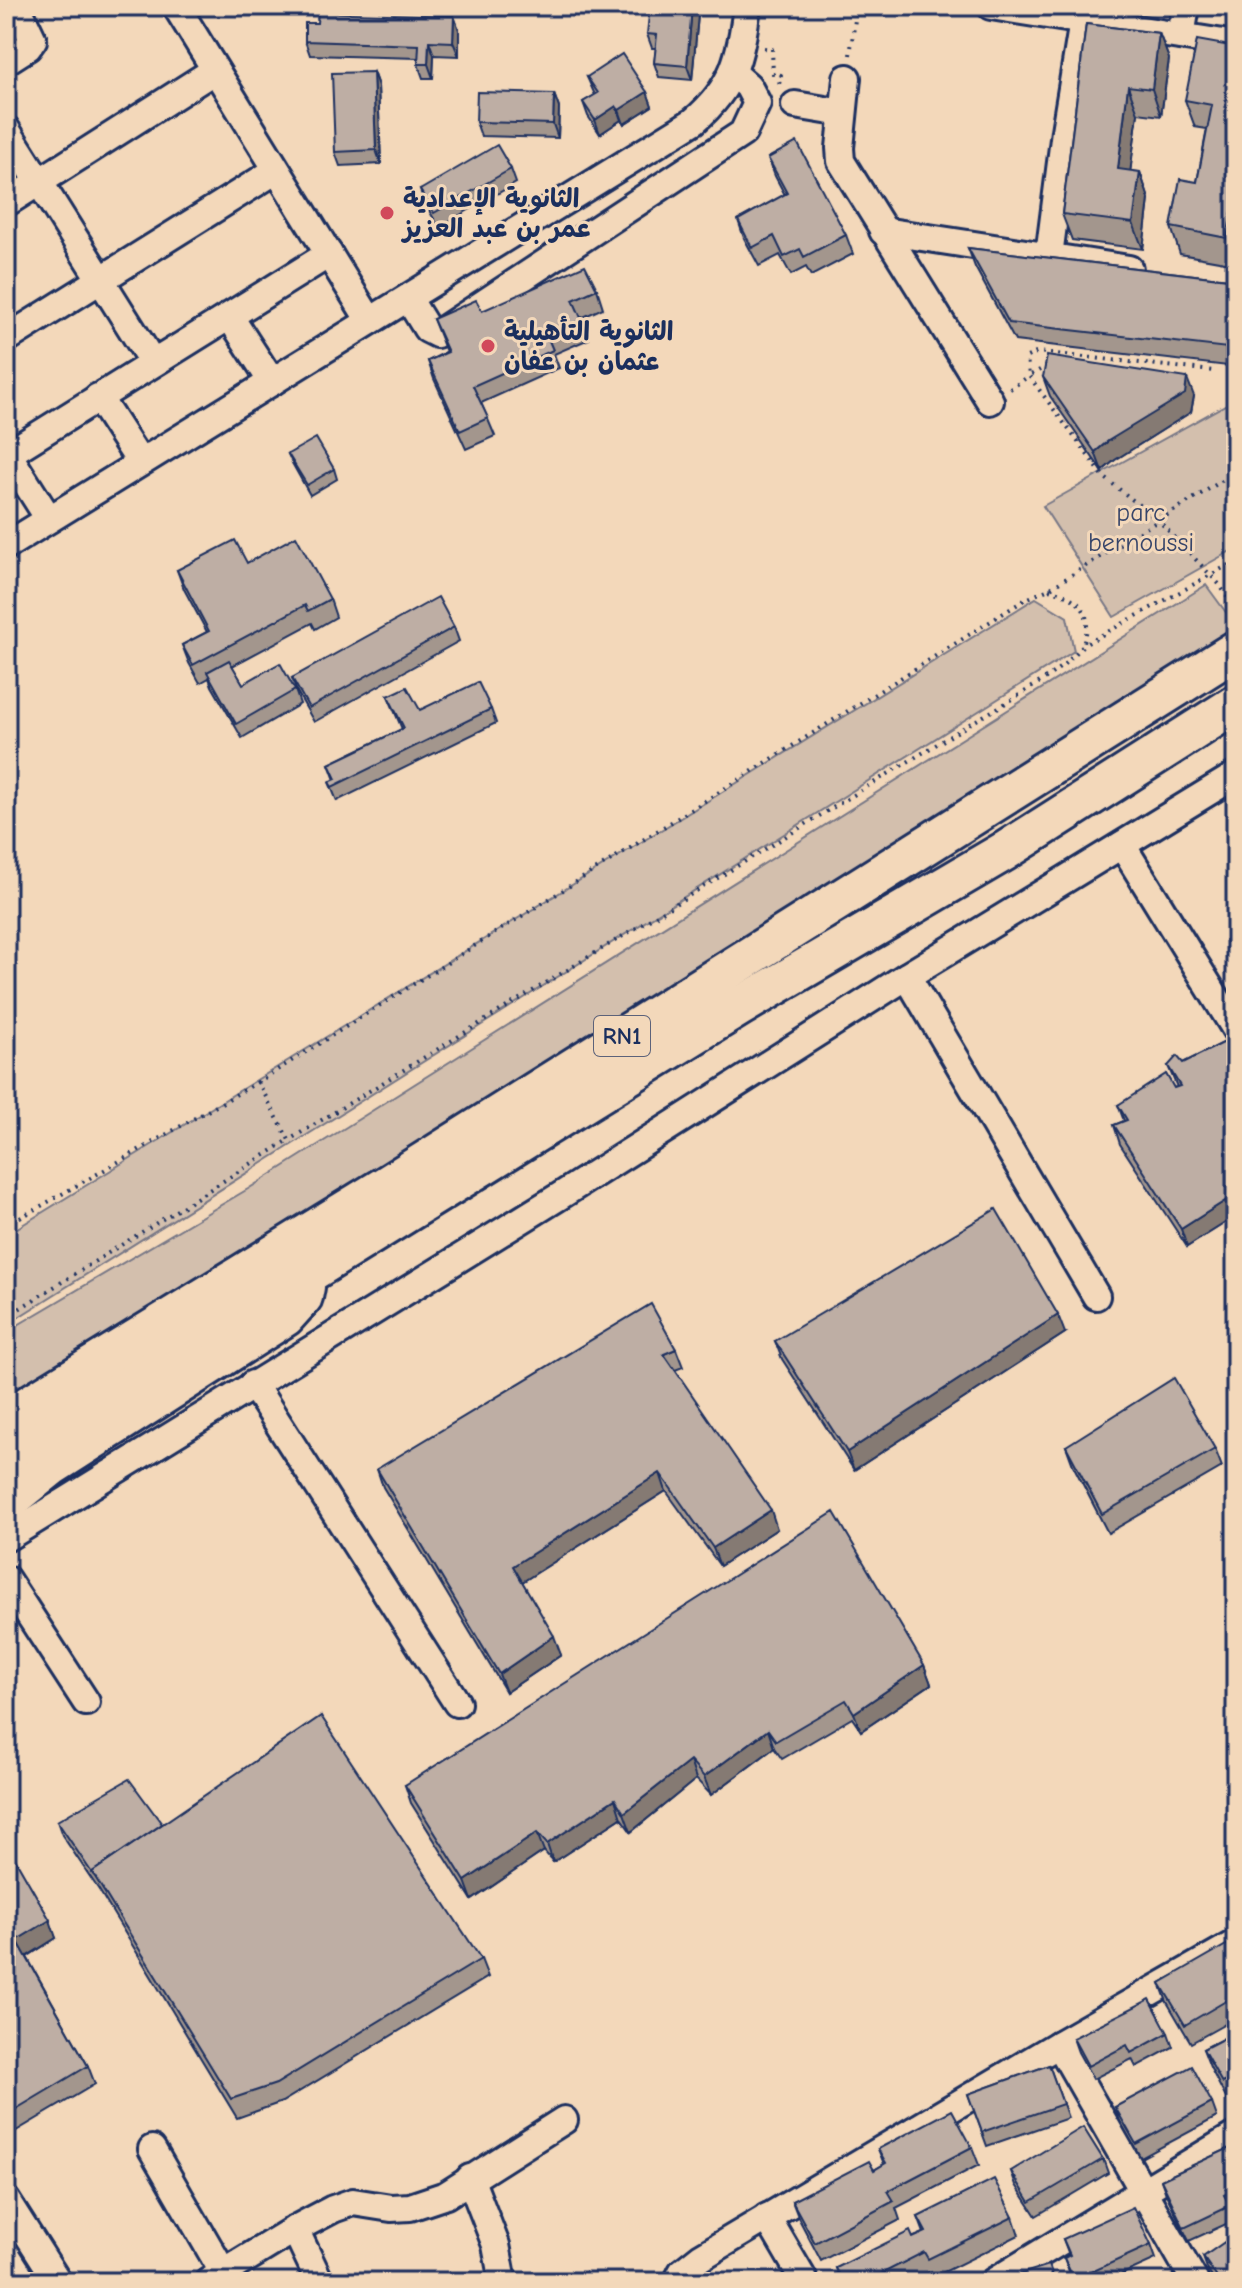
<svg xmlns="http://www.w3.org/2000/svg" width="1242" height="2288" viewBox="0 0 1242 2288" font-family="'Comic Neue','Playpen Sans Arabic',sans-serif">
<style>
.green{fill:#d3bfad;stroke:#777786;stroke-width:2}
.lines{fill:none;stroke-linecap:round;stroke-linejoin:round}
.minor-casing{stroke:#1b2f5e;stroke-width:32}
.highway-casing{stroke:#1b2f5e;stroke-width:44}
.path{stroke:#1b2f5e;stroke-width:4;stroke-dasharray:2 6;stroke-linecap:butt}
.minor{stroke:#f3d8ba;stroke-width:26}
.highway{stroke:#f3d8ba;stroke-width:38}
.wall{fill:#a3968d;stroke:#1b2f5e;stroke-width:2}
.shaded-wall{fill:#857a73;stroke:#1b2f5e;stroke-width:2}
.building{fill:#beaea4;stroke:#1b2f5e;stroke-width:2}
.poi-dot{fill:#d1495b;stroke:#f3d8ba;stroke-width:3}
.labels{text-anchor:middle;stroke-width:6;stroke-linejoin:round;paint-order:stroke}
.shield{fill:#f3d8ba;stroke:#5c627a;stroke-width:2}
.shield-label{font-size:24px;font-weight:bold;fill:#1b2f5e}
.poi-label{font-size:26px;font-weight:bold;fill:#1b2f5e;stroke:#f3d8ba;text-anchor:start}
.park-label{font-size:26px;fill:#37456a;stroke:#f3d8ba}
</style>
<rect width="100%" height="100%" fill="#f3d8ba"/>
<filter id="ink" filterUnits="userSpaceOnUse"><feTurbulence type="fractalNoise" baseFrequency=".0125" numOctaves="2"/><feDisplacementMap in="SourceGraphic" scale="16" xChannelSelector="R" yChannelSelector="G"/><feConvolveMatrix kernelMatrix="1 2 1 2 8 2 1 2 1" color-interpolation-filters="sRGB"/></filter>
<g filter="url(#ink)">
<g class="green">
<polygon points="1236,399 1236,548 1114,617 1043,506"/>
<polygon points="1206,585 1236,626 1236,634 6,1406 6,1332 248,1189"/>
<polygon points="1036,598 1067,617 1074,651 6,1325 6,1235"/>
</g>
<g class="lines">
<g class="minor-casing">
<g id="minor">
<polyline points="176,6 370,321"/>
<polyline points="991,6 1236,45"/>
<polyline points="1181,36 1186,6"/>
<polyline points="6,61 28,47 33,40 17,6"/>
<polyline points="847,78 840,148 841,161 990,401"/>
<polyline points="795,105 843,113"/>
<polyline points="6,129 153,363"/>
<polyline points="6,203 215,70"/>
<polyline points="883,231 1129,269"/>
<polyline points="1049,256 1065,131 1083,21"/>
<polyline points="408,298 427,329 437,334 743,133 757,103 748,86 733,73"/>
<polyline points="230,317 272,382"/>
<polyline points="6,339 275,171"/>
<polyline points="98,397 140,462"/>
<polyline points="6,451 49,519"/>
<polyline points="8,454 329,254"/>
<path d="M6 546 694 121C734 87 741 56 747 6"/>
<polyline points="1122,845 1236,1030"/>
<polyline points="907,976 1096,1296"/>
<polyline points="253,1384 457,1703"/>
<polyline points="6,1538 560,1196 907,976 1236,775"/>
<polyline points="6,1579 86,1702"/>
<polyline points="1059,2044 1195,2282"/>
<polyline points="152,2149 223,2272"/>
<polyline points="470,2178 496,2245 503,2282"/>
<polyline points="6,2200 58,2282"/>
<polyline points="767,2217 805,2282"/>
<polyline points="295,2229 320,2282"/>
<polyline points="208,2282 295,2229 333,2209 353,2202 391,2208 410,2207 446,2195 564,2120"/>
<polyline points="677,2282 682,2272 701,2257 1059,2044 1236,1943"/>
<polyline points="993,2282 1236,2135"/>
</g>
</g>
<g class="highway-casing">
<g id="highway">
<polyline points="6,1419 390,1183 1236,650"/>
<polyline points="6,1461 739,1007 1005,851 1236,704"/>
<polyline points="6,1503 52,1466 285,1317 303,1297 305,1287"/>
</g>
</g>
<g class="path">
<polyline points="764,48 772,49 773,74 781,75 778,89"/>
<polyline points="850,55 857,6"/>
<polyline points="1047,366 1029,376 1027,357 1038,352 1213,371"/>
<polyline points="1010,389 1029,376 1104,477 1159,521 1220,585 1236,611"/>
<path d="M1236 472 1049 589 1026 599 258 1082 289 1140 960 730C996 707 1056 679 1082 646L1236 561"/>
<path d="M1049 589C1079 598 1095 611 1083 644"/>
<polyline points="6,1226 258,1082"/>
<polyline points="6,1317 289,1140"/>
</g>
<use href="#minor" class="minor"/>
<use href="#highway" class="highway"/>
</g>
<g class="wall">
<polygon points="698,15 692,80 659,77 654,63 656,48 652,48 647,34"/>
<polygon points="454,16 459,30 459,56 434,55 433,78 423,78 418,64 418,58 310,55 305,41 317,23"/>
<polygon points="1086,24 1159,33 1169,59 1161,116 1138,113 1130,171 1140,172 1149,199 1143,249 1072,240 1062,214"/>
<polygon points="1236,47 1236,264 1180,254 1171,227 1197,182 1207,129 1195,127 1185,100"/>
<polygon points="373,72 378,86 381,164 340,166 335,152"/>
<polygon points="587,77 647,92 652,106 624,124 621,120 600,134 588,116 583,102 595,95"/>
<polygon points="554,94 559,108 558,138 481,136 476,122"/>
<polygon points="768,158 846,235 853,254 811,276 806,267 791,275 780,255 759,266 744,238 738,220 785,195 775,176"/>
<polygon points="511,169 516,183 439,227 425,204 420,190"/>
<polygon points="968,248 1236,280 1236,367 1015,341 975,267"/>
<polygon points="597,289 603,308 581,318 589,339 554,354 559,368 481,403 495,436 466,449 434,379 428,361 446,352 433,319 482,311"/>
<polygon points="1043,377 1194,396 1191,412 1115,460 1102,471 1050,396"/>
<polygon points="288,454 334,469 337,479 310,495 292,463"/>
<polygon points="247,563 330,599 336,617 315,629 312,623 232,666 243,684 295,690 300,704 242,738 212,686 209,678 200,683 189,663 182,645 207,632 184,589 177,570"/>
<polygon points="454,627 459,641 314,722 297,692 292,678"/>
<polygon points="388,696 420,710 491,709 496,723 337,801 329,782 335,780 329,764 402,729"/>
<polygon points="1231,1039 1234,1047 1236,1045 1236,1216 1187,1247 1120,1144 1114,1125 1124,1121 1118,1105 1177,1087 1168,1066 1183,1063"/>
<polygon points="1065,1333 854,1470 782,1359 775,1341"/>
<polygon points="676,1349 683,1367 675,1370 777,1529 720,1566 666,1491 522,1582 561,1655 506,1692 383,1487 377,1469"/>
<polygon points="1066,1446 1215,1449 1222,1467 1108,1533 1073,1465"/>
<polygon points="924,1665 931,1684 861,1731 852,1718 782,1759 774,1748 711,1795 696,1779 631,1832 621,1818 553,1862 544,1851 472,1900 411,1803 405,1785"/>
<polygon points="57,1821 162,1824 481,1959 488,1977 282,2102 237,2118 99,1890 62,1835"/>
<polygon points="6,1843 56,1938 27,1957 88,2066 95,2084 6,2137"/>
<polygon points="1236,1942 1236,2018 1191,2043 1167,2002 1160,1983"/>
<polygon points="1236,2032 1236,2098 1228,2102 1210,2067 1203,2049"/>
<polygon points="1168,2033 1173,2047 1136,2067 1132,2059 1093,2079 1078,2052 1073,2038"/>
<polygon points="1049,2065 1068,2118 987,2146 968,2094"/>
<polygon points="1212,2103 1217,2117 1141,2158 1120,2121 1115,2107"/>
<polygon points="1236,2145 1236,2206 1230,2208 1235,2220 1189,2241 1166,2194 1161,2180"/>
<polygon points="972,2147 979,2165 896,2208 900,2220 821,2261 799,2219 792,2201 874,2170 884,2164 878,2149"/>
<polygon points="1103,2159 1108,2173 1036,2216 1016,2185 1011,2171"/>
<polygon points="918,2217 1013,2217 1019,2235 934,2277 931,2271 908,2282 841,2282 836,2268 924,2233"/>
<polygon points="1063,2239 1151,2245 1156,2259 1105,2282 1073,2282 1064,2258 1069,2255"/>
<polygon points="1203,2257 1236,2282 1215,2282 1208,2271"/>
</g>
<g class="shaded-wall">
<polygon points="692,6 694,6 698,15 692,80 687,66"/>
<polygon points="454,16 459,30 459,56 453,42"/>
<polygon points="1159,33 1169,59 1161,116 1152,89"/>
<polygon points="429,41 434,55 433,78 428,64"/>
<polygon points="373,72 378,86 381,164 376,150"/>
<polygon points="1128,86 1138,113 1127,196 1118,169"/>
<polygon points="647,92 652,106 624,124 619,110"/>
<polygon points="554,94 559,108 558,138 553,124"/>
<polygon points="616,106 621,120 600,134 595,120"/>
<polygon points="1140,172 1149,199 1143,249 1133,223"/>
<polygon points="1236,189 1236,263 1227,238"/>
<polygon points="1187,378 1194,396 1191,412 1115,460 1102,471 1095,452"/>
<polygon points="1236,1194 1236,1216 1187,1247 1181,1229"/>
<polygon points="1058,1315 1065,1333 854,1470 847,1452"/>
<polygon points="660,1473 666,1491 519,1584 513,1566"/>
<polygon points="771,1510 777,1529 720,1566 713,1548"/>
<polygon points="554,1636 561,1655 506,1692 499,1674"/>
<polygon points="924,1665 931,1684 861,1731 854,1713"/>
<polygon points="768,1730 774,1748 711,1795 704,1777"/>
<polygon points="690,1761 696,1779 631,1832 624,1813"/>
<polygon points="615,1799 621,1818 553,1862 547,1844"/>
<polygon points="537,1833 544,1851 472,1900 465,1881"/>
<polygon points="50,1920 56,1938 24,1958 17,1940"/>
</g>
<g class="building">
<polygon points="650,6 692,6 687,66 654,63 657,35 647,34"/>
<polygon points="318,12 454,16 453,42 429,41 428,64 418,64 419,45 305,41 305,23 317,23"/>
<polygon points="1086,24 1159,33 1152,89 1128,86 1118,169 1140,172 1133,223 1062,214"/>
<polygon points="1197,40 1236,47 1236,189 1227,238 1171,227 1180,179 1197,182 1212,105 1185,100"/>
<polygon points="622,54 647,92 619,110 616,106 595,120 583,102 598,93 587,77"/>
<polygon points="373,72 376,150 335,152 332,73"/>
<polygon points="477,92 554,94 553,124 476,122"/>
<polygon points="797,142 846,235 804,257 800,249 784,257 774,236 752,248 738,220 787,193 768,158"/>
<polygon points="497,145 511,169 434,213 420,190"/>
<polygon points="968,248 1236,280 1236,349 1009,323"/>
<polygon points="585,265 597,289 573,300 582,320 547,336 553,350 473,386 488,418 460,431 428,361 448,352 433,319 476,300 482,311"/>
<polygon points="1047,356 1187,378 1185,394 1108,441 1095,452 1043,377"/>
<polygon points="316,438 334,469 307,485 288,454"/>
<polygon points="296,536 330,599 308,611 305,605 193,665 182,645 209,631 177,570 235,540 247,563"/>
<polygon points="438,597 454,627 309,708 292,678"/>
<polygon points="229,660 243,684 280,663 295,690 236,724 207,672"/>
<polygon points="478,682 491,709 332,787 329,782 336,779 329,764 404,728 388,696 407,687 420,710"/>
<polygon points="1231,1039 1232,1048 1236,1045 1236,1194 1181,1229 1114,1125 1127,1120 1118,1105 1166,1074 1174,1088 1180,1086 1168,1066 1177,1056 1183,1063"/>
<polygon points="996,1209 1058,1315 847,1452 775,1341"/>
<polygon points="651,1304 676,1349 664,1354 771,1510 713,1548 660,1473 513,1566 554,1636 499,1674 377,1469"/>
<polygon points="1174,1378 1215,1449 1102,1514 1066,1446"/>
<polygon points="834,1512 924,1665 854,1713 846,1700 776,1741 768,1730 704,1777 690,1761 624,1813 615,1799 547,1844 537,1833 465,1881 405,1785"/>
<polygon points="321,1716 481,1959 276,2084 231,2099 92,1872"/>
<polygon points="129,1779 162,1824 92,1872 94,1876 57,1821"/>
<polygon points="6,1843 50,1920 17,1940 88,2066 6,2115"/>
<polygon points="1235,1940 1236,1995 1185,2025 1160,1983"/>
<polygon points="1150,1999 1168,2033 1131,2053 1127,2045 1088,2066 1073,2038"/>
<polygon points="1236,2032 1236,2076 1222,2083 1203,2049"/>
<polygon points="1049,2065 1063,2104 982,2132 968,2094"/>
<polygon points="1192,2066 1212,2103 1136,2144 1115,2107"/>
<polygon points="952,2110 972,2147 888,2191 894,2201 815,2243 792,2201 869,2161 874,2170 886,2163 878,2149"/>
<polygon points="1083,2127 1103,2159 1030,2202 1011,2171"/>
<polygon points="1236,2145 1236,2189 1224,2195 1230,2206 1184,2228 1161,2180"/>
<polygon points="994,2179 1013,2217 928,2259 924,2252 881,2274 885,2282 843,2282 836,2268 910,2231 913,2238 926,2232 918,2217"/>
<polygon points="1133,2207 1151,2245 1074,2280 1064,2258 1070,2255 1063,2239"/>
<polygon points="1236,2234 1236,2282 1220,2282 1203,2257"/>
<polygon points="1049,2265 1055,2282 996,2282"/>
<polygon points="1175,2274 1179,2282 1160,2282"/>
</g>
</g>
<g class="poi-dot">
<circle cx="387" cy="213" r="8"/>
<circle cx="488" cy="346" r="8"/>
</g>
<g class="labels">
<rect class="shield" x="594" y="1016" width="56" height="40" rx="6"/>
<g class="shield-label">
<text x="622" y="1044">RN1</text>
</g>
<g class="poi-label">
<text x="403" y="207">الثانوية الإعدادية<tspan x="403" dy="30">عمر بن عبد العزيز</tspan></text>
<text x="504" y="340">الثانوية التأهيلية<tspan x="504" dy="30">عثمان بن عفان</tspan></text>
</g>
<g class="park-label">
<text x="1141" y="521">parc<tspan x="1141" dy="30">bernoussi</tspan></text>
</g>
</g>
<rect width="1242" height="2288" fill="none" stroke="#f3d8ba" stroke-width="32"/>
<rect x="16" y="16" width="1210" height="2256" fill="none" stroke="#1b2f5e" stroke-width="3" filter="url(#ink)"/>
</svg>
